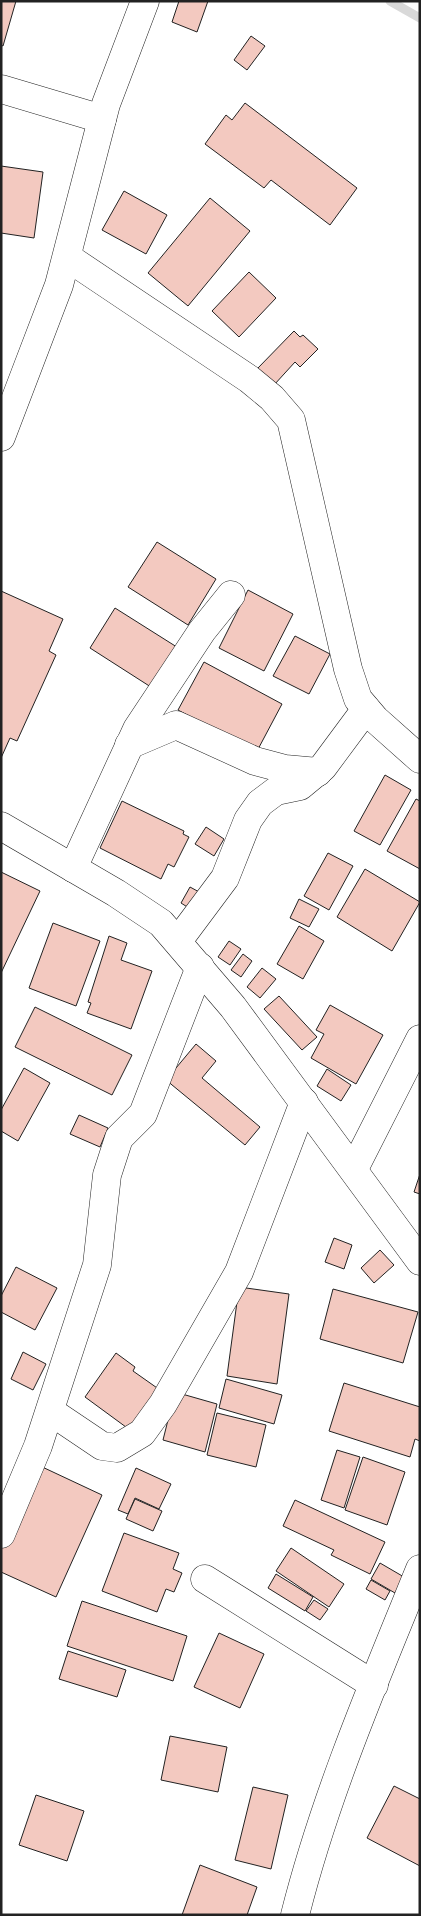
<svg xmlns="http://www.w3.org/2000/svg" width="421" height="1916" viewBox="0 0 421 1916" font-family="Figtree,sans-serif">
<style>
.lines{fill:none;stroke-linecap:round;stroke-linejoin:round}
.stream{stroke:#d9d9d9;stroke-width:9}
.building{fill:#f3c9c0;stroke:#222}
.minor-casing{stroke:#222;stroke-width:29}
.minor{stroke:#fff;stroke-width:28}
</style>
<rect width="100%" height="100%" fill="#fff"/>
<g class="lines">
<polyline class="stream" points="390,1 420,18"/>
</g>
<g class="building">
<polygon points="1,1 16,1 3,46 1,45"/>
<polygon points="179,1 208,1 197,32 172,22"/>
<polygon points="251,36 265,46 247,70 234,60"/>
<polygon points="245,103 357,188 330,225 271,180 264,188 205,144 226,115 232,120"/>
<polygon points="1,166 43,172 34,238 1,233"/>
<polygon points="124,191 167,215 146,254 102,230"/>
<polygon points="210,198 250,231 188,306 148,273"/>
<polygon points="249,272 276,298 239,337 212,311"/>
<polygon points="294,331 300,337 303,335 318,349 300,367 295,362 274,385 257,369"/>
<polygon points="157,542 216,579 188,625 128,587"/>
<polygon points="248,590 293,614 264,671 219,648"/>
<polygon points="1,591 63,619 49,651 56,655 17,741 10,738 1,758"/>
<polygon points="115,608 180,649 154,689 90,648"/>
<polygon points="295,636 330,654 309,694 273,676"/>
<polygon points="204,662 282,704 256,753 178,710"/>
<polygon points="385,775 411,790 380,845 354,831"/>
<polygon points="416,799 420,801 420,869 387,851"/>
<polygon points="122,801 184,831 183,834 189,837 174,867 168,864 161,879 100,848"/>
<polygon points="206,827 224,839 214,856 195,844"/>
<polygon points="328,853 353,866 329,910 304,896"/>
<polygon points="365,869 420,902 392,951 337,917"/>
<polygon points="1,872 40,891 1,973"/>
<polygon points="190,887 201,893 192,910 181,903"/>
<polygon points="299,899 319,909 309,927 290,918"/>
<polygon points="53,923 100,941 76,1006 29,988"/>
<polygon points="299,926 324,941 303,979 277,964"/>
<polygon points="109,936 127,943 121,960 152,971 131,1029 87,1013 91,1003 88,1002"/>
<polygon points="229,941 241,949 230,965 218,957"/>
<polygon points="243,954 252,961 241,977 231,970"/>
<polygon points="262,968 276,979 260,998 247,987"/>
<polygon points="279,996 317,1037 302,1050 264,1009"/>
<polygon points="330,1005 383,1035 356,1084 311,1058 324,1034 316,1030"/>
<polygon points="35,1007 132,1055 112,1095 15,1047"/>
<polygon points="196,1044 216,1061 202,1078 260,1127 245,1145 166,1080"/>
<polygon points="24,1068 50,1083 18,1141 1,1131 1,1110"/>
<polygon points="327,1069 351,1085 341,1101 317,1086"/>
<polygon points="79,1115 108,1128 100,1147 70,1134"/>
<polygon points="420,1174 420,1194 414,1192"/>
<polygon points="334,1238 352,1245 344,1269 325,1262"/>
<polygon points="380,1250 394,1265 374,1283 361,1268"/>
<polygon points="16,1267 57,1288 35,1330 1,1312 1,1296"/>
<polygon points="239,1287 289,1294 277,1384 227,1376"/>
<polygon points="333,1289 418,1312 403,1363 320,1339"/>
<polygon points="23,1352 46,1364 33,1390 11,1379"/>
<polygon points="116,1353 135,1367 133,1371 160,1390 130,1430 85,1397"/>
<polygon points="226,1379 282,1395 274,1424 219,1408"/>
<polygon points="344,1383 420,1407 420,1441 415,1439 410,1457 329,1431"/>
<polygon points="175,1392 217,1404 205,1452 163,1440"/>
<polygon points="217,1413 266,1425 256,1467 207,1455"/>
<polygon points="337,1450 360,1457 344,1508 321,1500"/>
<polygon points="363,1457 405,1472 387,1525 345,1510"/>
<polygon points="38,1465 102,1495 56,1597 1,1572 1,1545"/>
<polygon points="136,1468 171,1484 159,1509 135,1498 128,1514 118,1510"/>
<polygon points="135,1499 162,1511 153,1531 126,1519"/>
<polygon points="295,1500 385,1542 370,1574 331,1555 334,1550 283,1526"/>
<polygon points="124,1533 179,1553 173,1569 182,1573 174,1592 166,1589 157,1612 102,1591"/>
<polygon points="291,1548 344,1584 329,1607 276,1571"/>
<polygon points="380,1563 404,1577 395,1593 371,1579"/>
<polygon points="276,1574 313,1597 305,1611 268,1588"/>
<polygon points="371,1580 390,1591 385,1600 366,1589"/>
<polygon points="314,1600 328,1609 320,1620 306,1611"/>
<polygon points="82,1601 187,1636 173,1681 67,1646"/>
<polygon points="219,1633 264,1654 240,1708 194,1687"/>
<polygon points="68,1651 126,1670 117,1697 59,1679"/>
<polygon points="170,1736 227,1747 218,1792 161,1780"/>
<polygon points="394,1786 420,1799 420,1866 367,1838"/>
<polygon points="253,1787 288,1795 271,1869 235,1860"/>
<polygon points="36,1795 84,1811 67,1861 19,1845"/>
<polygon points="200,1865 257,1887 247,1915 182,1915"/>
</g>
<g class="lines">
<g class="minor-casing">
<g id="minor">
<polyline points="1,89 102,119"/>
<polyline points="67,257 249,379 272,398 291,420 348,669 358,699 375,719 420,759"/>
<polyline points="1,437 59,285 106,104 145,1"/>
<polyline points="129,745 176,725 255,761 285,769 318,772"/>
<polyline points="1,826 116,893 161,923 233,1007 420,1261"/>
<polyline points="73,868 137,729 202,631 231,595"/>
<polyline points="178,941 225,878 248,820 260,803 276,791 300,786 323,767 366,709"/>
<polyline points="354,1169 420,1039"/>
<polyline points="50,1411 102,1446 117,1448 142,1433 163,1404 239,1272 304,1102"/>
<polyline points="1,1534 38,1446 97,1265 107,1175 119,1138 143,1114 200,967"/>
<polyline points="205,1579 374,1685"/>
<path d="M295 1915C325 1796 374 1682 420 1569"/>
</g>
</g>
<use href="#minor" class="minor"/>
</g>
<rect width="421" height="1916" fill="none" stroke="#222222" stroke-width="5"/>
</svg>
